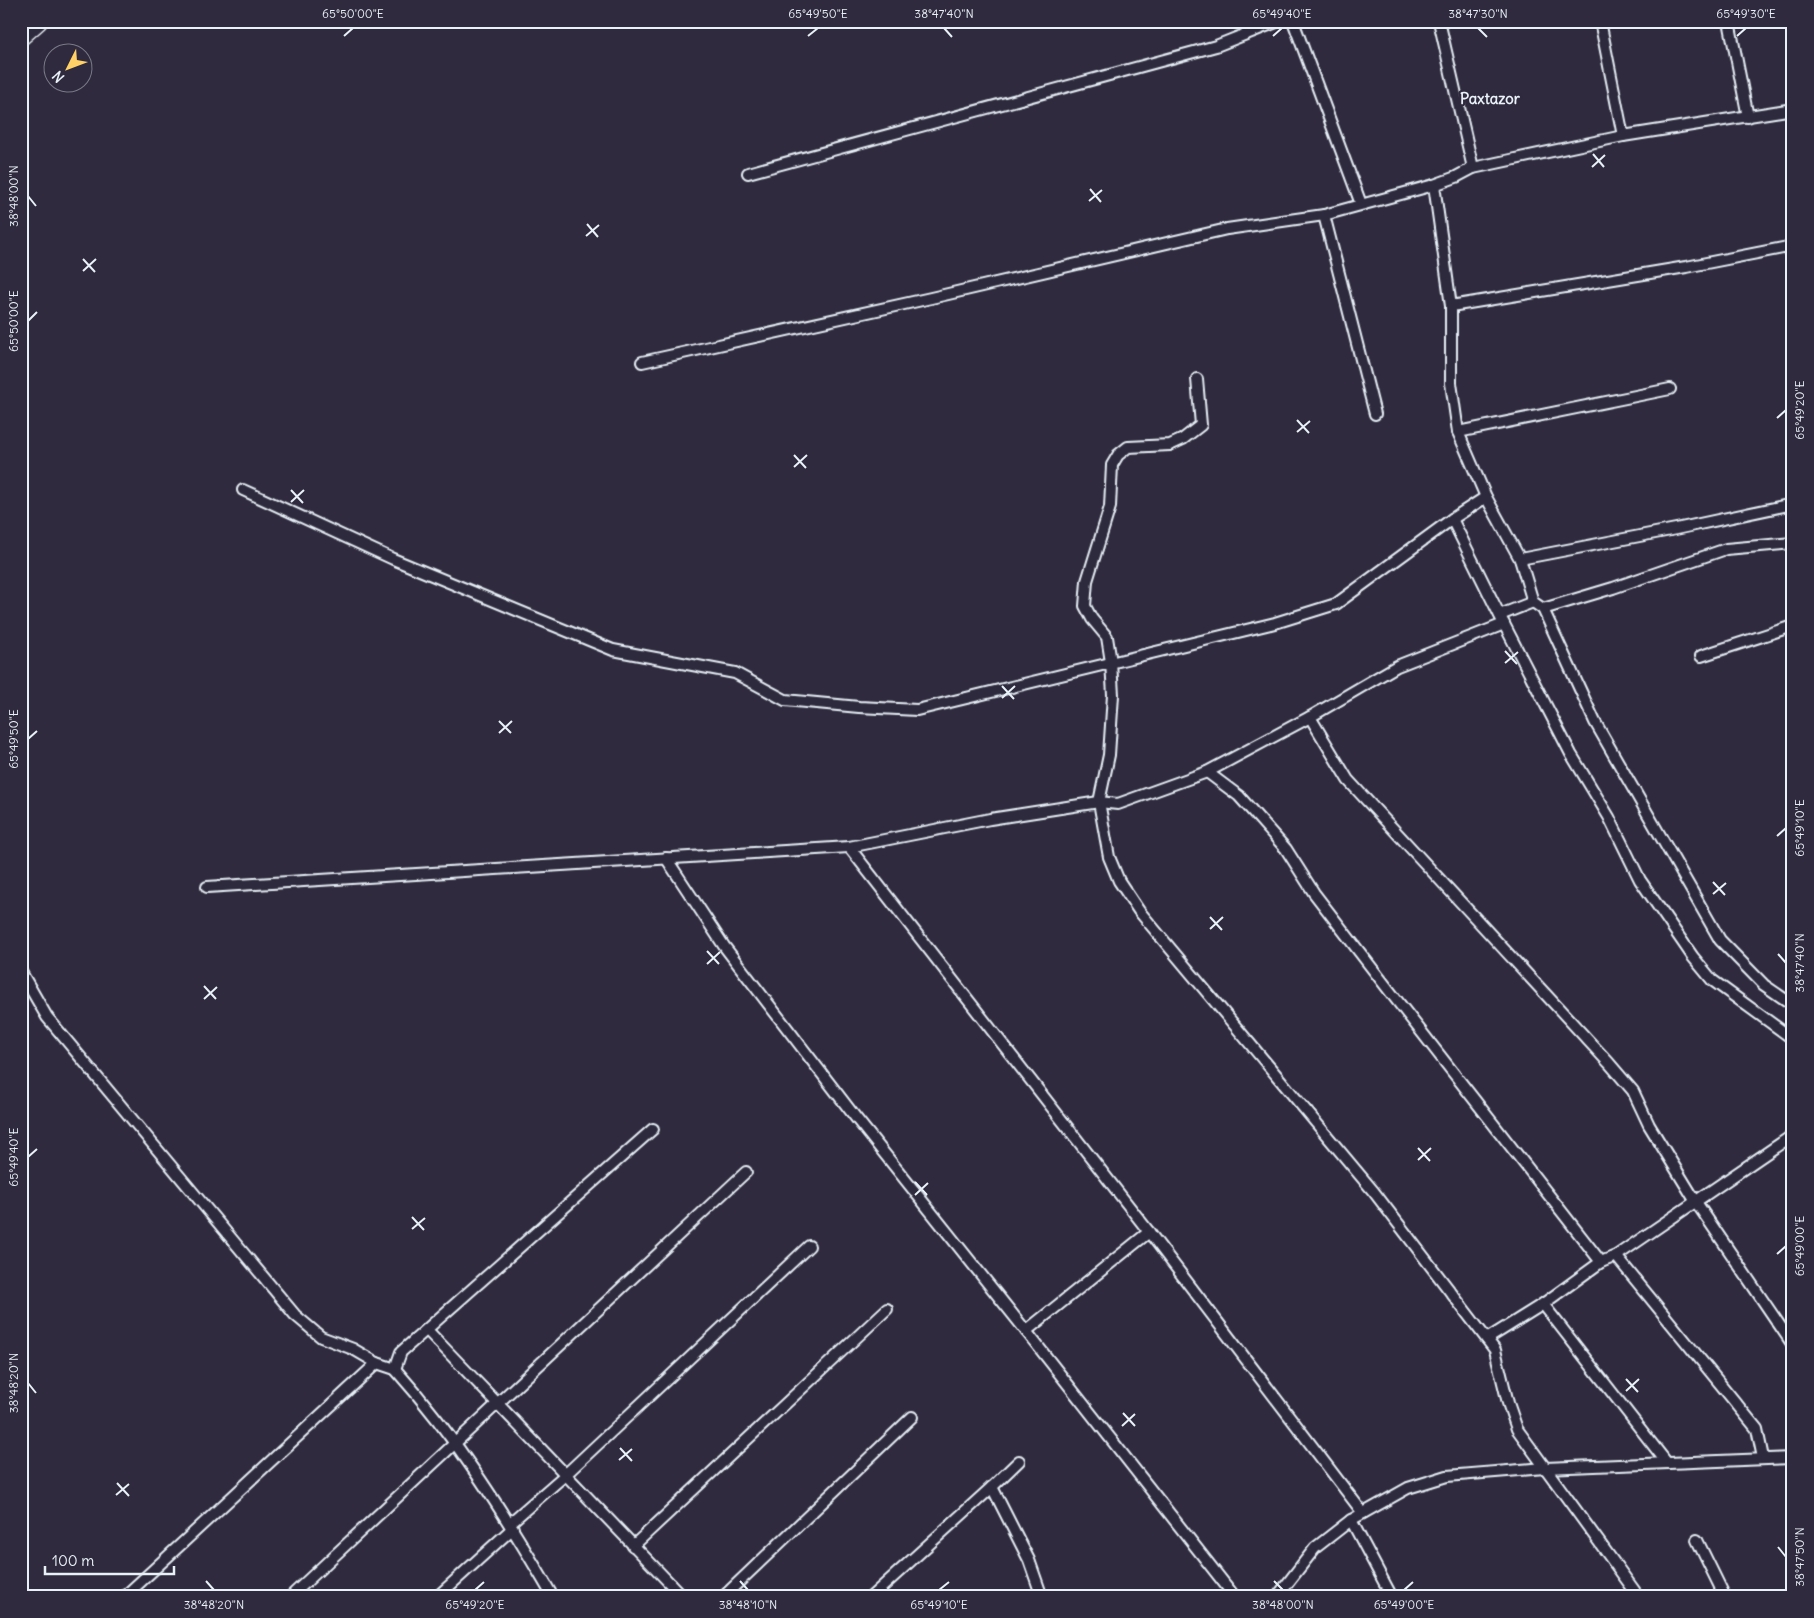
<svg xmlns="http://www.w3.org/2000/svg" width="1814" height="1618" viewBox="0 0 1814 1618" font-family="Delius,sans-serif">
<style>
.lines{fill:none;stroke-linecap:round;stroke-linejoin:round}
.street-casing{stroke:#e8f1f8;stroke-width:14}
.highway-casing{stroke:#e8f1f8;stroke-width:21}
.street{stroke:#2f2a3d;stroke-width:10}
.highway{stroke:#2f2a3d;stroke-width:18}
.ticks{fill:none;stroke:#e8f1f8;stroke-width:2}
.labels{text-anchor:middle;stroke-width:4.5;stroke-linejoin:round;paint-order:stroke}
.quarter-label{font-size:15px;font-weight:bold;fill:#e8f1f8;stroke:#2f2a3d}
.neatline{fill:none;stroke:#e8f1f8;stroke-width:2}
.ticks-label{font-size:12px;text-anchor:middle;fill:#e8f1f8}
</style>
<rect width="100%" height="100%" fill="#2f2a3d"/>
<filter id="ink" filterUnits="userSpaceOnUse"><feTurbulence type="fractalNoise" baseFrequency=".02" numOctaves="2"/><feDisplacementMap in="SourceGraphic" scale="10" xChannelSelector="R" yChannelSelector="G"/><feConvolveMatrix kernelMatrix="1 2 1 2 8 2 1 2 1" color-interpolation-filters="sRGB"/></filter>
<g filter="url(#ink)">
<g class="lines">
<g class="street-casing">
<g id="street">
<polyline points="1293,21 1361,204"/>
<polyline points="1439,21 1473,168"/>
<polyline points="1600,21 1623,136"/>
<polyline points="1729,21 1748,117"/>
<polyline points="748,173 1216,46 1279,21"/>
<polyline points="1434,185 1451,306 1451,383 1458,432 1486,497 1520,559 1533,602 1543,609 1595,722 1720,940 1764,985 1793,1005"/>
<polyline points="1324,215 1375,414"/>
<polyline points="1451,306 1686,267 1793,246"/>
<polyline points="642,362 931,298 1227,229 1324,215 1434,185 1456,177 1473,168 1623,136 1793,109"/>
<polyline points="1197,379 1201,425 1183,439 1170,445 1128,447 1118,455 1112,465 1110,507 1087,581 1085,606 1092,619 1107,637 1111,662 1113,695 1109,755 1099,802 1109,857 1119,881 1139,911 1374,1192 1495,1350 1508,1403 1517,1429 1639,1597"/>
<polyline points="1458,432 1670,389"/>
<polyline points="243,490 393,559 613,650 735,673 785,700 859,707 917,710 1275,623 1336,604 1452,519 1486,497"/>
<polyline points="1452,519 1504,624 1571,754 1609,817 1640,880 1693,957 1712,980 1793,1039"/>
<polyline points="1520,559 1676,529 1793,504"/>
<polyline points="1543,609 1613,588 1726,549 1793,543"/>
<polyline points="1500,615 1533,602"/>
<polyline points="1701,656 1793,626"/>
<polyline points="1310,717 1348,780 1609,1063 1633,1091 1649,1125 1696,1202 1793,1345"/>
<polyline points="1207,772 1239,796 1286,849 1314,893 1388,989 1601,1262"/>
<polyline points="849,847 1149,1232 1363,1513"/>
<polyline points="666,858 724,946 856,1118 1026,1331 1235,1597"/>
<polyline points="207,887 849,847 990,819 1099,802 1118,804 1207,772 1310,717 1397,666 1504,624"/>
<polyline points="21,972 47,1017 295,1315 321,1337 353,1349 377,1363"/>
<polyline points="1616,1256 1757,1429 1763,1458"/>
<polyline points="1543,1304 1667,1463"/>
<polyline points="427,1330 683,1597"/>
<polyline points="1026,1331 1149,1232"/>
<polyline points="1487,1339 1543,1304 1601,1262 1616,1256 1793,1135"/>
<path d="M395 1369C457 1438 506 1516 553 1597"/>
<polyline points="992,1487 1029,1560 1042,1597"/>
<polyline points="1351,1520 1392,1597"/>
<polyline points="510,1523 565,1475 809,1246"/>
<polyline points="1697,1540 1725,1597"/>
<polyline points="633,1546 887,1309"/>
<polyline points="124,1597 377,1363 395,1369 401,1352 653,1129"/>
<polyline points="290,1597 746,1172"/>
<polyline points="437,1597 513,1528"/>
<polyline points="723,1597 912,1417"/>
<polyline points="871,1597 992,1487 1019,1461"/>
<polyline points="1277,1597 1315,1548 1351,1520 1408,1488 1447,1476 1545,1468 1793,1458"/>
</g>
</g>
<g class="highway-casing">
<polyline id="highway" points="21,36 38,21"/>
</g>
<use href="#street" class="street"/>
<use href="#highway" class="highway"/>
</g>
</g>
<path class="ticks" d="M944 28 952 37M1478 28 1487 37M344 36 353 28M808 36 818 28M1273 36 1282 28M1737 36 1746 28M1593 154 1604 167M1592 167 1605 155M1090 189 1101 202M28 196 36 206M1089 201 1102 190M587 224 598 237M586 236 599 225M83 259 95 272M83 271 96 259M28 321 37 312M1777 418 1786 410M1297 420 1309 433M1297 432 1310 421M794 455 806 468M794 467 807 455M291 490 303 503M291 502 304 490M1505 651 1517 664M1505 663 1518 652M1002 686 1014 699M1002 698 1015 686M499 721 511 733M499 733 512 721M28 739 37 731M1777 836 1786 828M1713 882 1725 895M1713 894 1726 883M1210 917 1222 930M1210 929 1223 917M707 951 719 964M1778 954 1786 963M707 964 720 952M204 986 216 999M204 999 217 987M1418 1148 1430 1161M28 1157 37 1149M1418 1160 1431 1148M915 1182 927 1195M915 1195 928 1183M412 1217 424 1230M412 1229 425 1218M1777 1254 1786 1246M1626 1379 1638 1392M28 1383 36 1393M1626 1391 1639 1379M1123 1413 1135 1426M1122 1426 1135 1414M620 1448 632 1461M619 1460 632 1449M117 1483 129 1496M116 1495 129 1484M1778 1547 1786 1557M206 1581 214 1590M740 1581 748 1590M1274 1581 1283 1590M475 1590 484 1582M939 1590 949 1582M1404 1590 1413 1582"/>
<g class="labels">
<g class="quarter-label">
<text x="1490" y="104">Paxtazor</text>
</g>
</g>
<rect width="1814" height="1618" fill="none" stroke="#2f2a3d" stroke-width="55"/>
<g transform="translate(68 68) rotate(228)"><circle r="24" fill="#2f2a3d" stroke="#797a88"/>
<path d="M0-4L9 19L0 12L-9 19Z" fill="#ffd166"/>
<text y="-8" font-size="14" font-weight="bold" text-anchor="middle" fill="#e8f1f8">N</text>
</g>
<path d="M45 1566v8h129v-8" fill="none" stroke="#e8f1f8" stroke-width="2.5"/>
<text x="52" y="1566" font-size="15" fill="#e8f1f8" stroke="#2f2a3d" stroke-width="4" paint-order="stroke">100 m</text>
<rect x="28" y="28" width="1758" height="1562" class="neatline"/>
<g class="ticks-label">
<text x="353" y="18">65°50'00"E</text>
<text x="818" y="18">65°49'50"E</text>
<text x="944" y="18">38°47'40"N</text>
<text x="1282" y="18">65°49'40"E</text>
<text x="1478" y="18">38°47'30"N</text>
<text x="1746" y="18">65°49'30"E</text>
<text transform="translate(14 196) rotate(-90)" y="4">38°48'00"N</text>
<text transform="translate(14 321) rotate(-90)" y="4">65°50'00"E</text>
<text transform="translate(1800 410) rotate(-90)" y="4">65°49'20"E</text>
<text transform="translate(14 739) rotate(-90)" y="4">65°49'50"E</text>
<text transform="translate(1800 828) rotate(-90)" y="4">65°49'10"E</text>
<text transform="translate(1800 963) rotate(-90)" y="4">38°47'40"N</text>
<text transform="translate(14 1157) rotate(-90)" y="4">65°49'40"E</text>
<text transform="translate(1800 1246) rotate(-90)" y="4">65°49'00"E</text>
<text transform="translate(14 1383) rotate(-90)" y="4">38°48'20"N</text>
<text transform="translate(1800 1557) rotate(-90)" y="4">38°47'50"N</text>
<text x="214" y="1609">38°48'20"N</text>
<text x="475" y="1609">65°49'20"E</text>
<text x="748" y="1609">38°48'10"N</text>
<text x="939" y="1609">65°49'10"E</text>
<text x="1283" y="1609">38°48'00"N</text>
<text x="1404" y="1609">65°49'00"E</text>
</g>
</svg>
